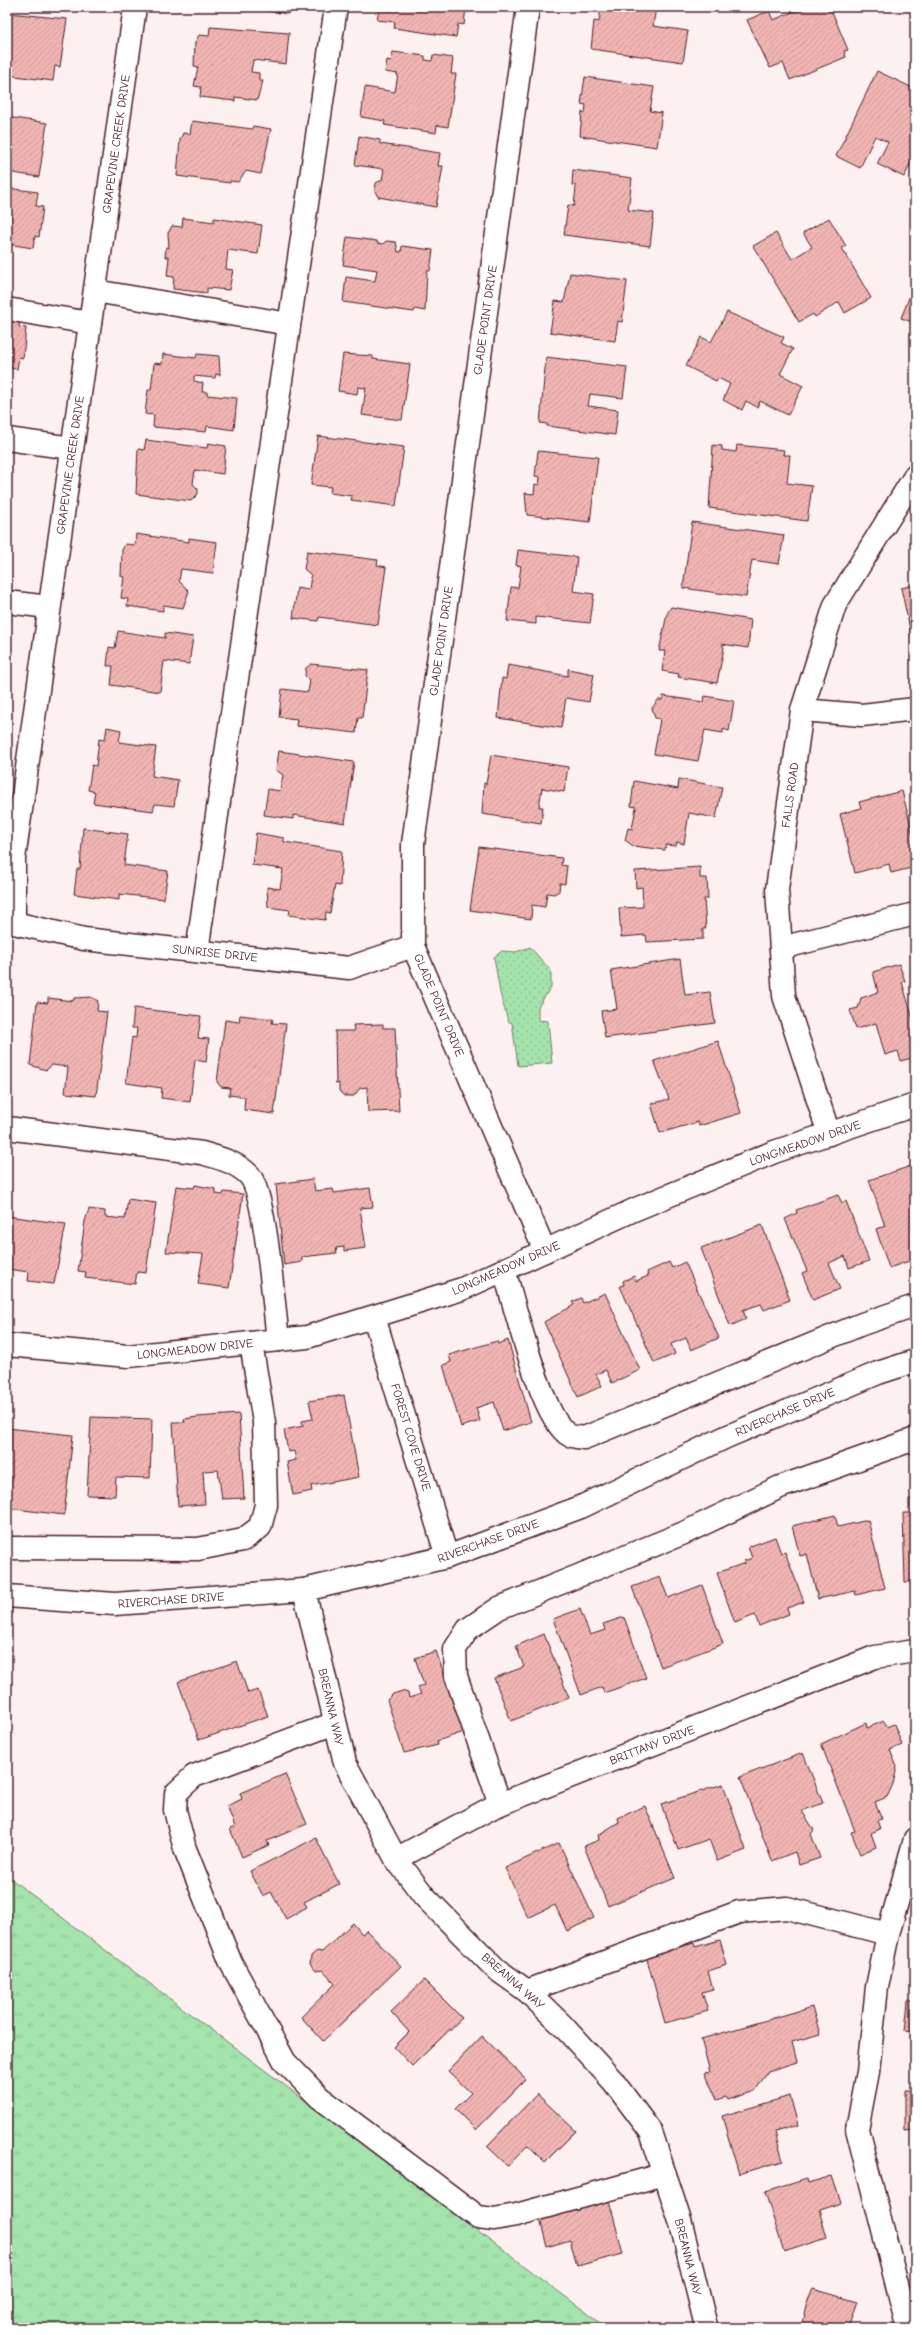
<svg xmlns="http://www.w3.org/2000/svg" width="922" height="2335" viewBox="0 0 922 2335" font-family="'Comic Neue',sans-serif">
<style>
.grass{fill:url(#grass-tufts);stroke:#76816c}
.park{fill:url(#park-dots);stroke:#76816c}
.building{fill:url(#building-hatch);stroke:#4a1f2b}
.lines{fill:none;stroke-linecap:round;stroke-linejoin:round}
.minor-casing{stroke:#4a1f2b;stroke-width:25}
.minor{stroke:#fff;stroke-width:22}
.labels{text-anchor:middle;stroke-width:4;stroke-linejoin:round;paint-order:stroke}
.street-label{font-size:12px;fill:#4a1f2b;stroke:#fff}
</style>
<defs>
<pattern id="grass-tufts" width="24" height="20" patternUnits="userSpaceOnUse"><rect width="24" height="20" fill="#a3e3ac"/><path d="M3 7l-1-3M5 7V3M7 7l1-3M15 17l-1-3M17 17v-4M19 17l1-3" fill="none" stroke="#8ec294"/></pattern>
<pattern id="park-dots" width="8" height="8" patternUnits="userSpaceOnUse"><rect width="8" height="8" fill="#a3e3ac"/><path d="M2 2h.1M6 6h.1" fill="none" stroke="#8ec294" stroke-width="1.8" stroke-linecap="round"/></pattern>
<pattern id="building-hatch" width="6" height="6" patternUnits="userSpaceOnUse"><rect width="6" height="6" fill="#f1b5b2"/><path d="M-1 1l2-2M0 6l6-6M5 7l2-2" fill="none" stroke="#d09b99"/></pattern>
</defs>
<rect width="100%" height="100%" fill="#fcf0f0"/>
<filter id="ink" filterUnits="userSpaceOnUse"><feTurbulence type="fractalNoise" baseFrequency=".025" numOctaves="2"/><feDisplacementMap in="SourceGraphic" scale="8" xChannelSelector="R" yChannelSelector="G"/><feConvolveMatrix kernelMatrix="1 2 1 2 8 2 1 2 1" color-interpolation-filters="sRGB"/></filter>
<g filter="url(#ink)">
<polygon class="grass" points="7,1876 607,2328 7,2328"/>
<polygon class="park" points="530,947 551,971 551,987 538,1007 538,1020 548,1021 552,1063 518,1066 512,1023 508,1021 500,993 494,957 502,951 516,952"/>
<g class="building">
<polygon points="242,7 288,7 288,14"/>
<polygon points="379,7 466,7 464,25 458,24 456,37 394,28 395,22 377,20"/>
<polygon points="601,7 656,7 653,26 688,31 683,62 591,49 594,21 599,22"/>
<polygon points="805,7 830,7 848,50 844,51 846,57 790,80 783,63 770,68 747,20 769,11 773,20"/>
<polygon points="9,13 67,19 60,67 55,66 53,81 7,75 7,15"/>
<polygon points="210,27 289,33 286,64 253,60 251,72 259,73 259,81 263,81 257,100 235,97 235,101 200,97 201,87 194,86 198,67 194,66 195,43 199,35 209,36"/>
<polygon points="393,52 425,56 425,60 432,61 433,55 453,58 451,74 456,74 448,127 437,125 436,133 384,125 385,121 361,117 365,87 395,92 398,74 385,72 387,60 391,61"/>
<polygon points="877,71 915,89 915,154 904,177 877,164 888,142 875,136 860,168 836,156"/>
<polygon points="585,77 654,87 650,111 662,113 657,147 580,136 582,112 585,113 586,105 581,104"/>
<polygon points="7,117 47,123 39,177 7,172"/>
<polygon points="192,121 252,129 253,126 271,129 261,174 246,171 238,182 230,181 230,183 177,176 180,140 183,133 190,134"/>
<polygon points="359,136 380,140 380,144 440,153 438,166 443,166 436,207 378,197 375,191 376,183 382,180 384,169 355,165"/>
<polygon points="573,170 632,178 628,210 654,213 650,246 564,235 568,205 574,206 576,186 572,185"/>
<polygon points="7,188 38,192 36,206 43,207 39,237 35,236 33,248 7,244"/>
<polygon points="183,218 214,222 214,218 262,225 258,254 228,250 226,269 233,270 229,290 207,288 207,293 173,289 174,277 167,276 169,257 165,257 166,247 169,248 168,233 172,226 182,227"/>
<polygon points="829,218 846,246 842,248 871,298 845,313 839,302 815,317 813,314 799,322 753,246 776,233 792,259 812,247 803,233"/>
<polygon points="347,237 377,241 377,243 383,244 386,241 396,242 398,252 401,252 402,246 433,250 430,271 427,271 425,311 415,309 414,312 343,302 346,277 375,281 377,270 343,265"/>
<polygon points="570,273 627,281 622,322 618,321 615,341 550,332 555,301 564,302"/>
<polygon points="915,283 915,323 901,318"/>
<polygon points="7,311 21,313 19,327 26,328 23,358 19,357 17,369 7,368"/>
<polygon points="727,312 784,337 781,343 793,349 780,374 803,386 788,415 760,401 757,407 746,401 742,410 723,400 730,384 718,378 716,381 686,366 701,337 711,342"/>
<polygon points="163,354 196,358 197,354 219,356 220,375 216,374 215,378 194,376 194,381 203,383 202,392 207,392 207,395 237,398 234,430 207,426 206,432 153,427 154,415 145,414 148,390 151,390 154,363 162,364"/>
<polygon points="343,354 373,356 373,359 410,364 402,420 362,415 366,388 358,387 357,394 338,391"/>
<polygon points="546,357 627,367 623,398 590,394 588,406 618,410 615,435 547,426 547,424 540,423"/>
<polygon points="318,436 404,447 396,506 351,500 352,496 330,493 331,487 311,485"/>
<polygon points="146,440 207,448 208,443 226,446 223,474 195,470 193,484 198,489 198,494 191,501 136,494 138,449 144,450"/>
<polygon points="713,445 722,446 722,450 736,452 737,445 784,450 783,455 790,455 787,483 812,486 807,521 709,508"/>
<polygon points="538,451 598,457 590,522 527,515 525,493 534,494 535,484 539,485 540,477 535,476"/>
<polygon points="692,522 784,535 779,564 752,560 746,597 683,588"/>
<polygon points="136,534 189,542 189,538 217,542 213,573 181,569 179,581 189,591 183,608 163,605 163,611 127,606 128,599 121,598 124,577 121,576 122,550 125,544 135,545"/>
<polygon points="518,550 577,557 573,591 594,594 590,623 536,617 536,624 507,621 511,587 518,588 521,566 516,565"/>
<polygon points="307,551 378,560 377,565 386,567 378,625 319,617 318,621 293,618 297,588 309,590 311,575 304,569"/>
<polygon points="915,585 915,652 901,588"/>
<polygon points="671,607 751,620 748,648 722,644 724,648 717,683 678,677 679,674 662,671 665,651 659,651 667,614"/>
<polygon points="118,631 165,638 165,633 193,637 189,664 164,661 160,692 111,685 113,666 107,666 109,647 115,648"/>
<polygon points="311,664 368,670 362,718 358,718 356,733 296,726 297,719 279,717 282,689 308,692 310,681 305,676 306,668"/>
<polygon points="508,665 568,676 568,669 594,674 589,702 566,698 561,728 498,718 502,678 506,679"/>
<polygon points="663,696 703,702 705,696 734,701 729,731 723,729 723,733 705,730 698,761 654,754 660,719 655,718 652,708 658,700 662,700"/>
<polygon points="107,727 121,730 119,742 156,747 152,776 178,780 174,806 155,804 153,811 93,803 95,792 88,790 92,765 96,766 99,739 105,740"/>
<polygon points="279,751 354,762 345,823 293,815 293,819 264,815 268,789 280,791 283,775 276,770"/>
<polygon points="491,755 568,767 564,792 542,788 539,807 543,807 541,823 482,814 484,783 486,784"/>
<polygon points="679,779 722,787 716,818 689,813 684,844 677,842 676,846 666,845 665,850 633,846 625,840 628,828 632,829 636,807 631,806 634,781 678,789"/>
<polygon points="902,791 915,843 915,867 891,873 889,864 855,873 840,814 861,808 859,802"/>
<polygon points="83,828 128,834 124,865 168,871 164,899 119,894 119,900 74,894 77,869 80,869"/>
<polygon points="256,833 284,838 284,842 342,851 340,886 335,885 330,913 326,912 325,920 289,915 290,910 268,907 267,887 280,889 283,869 252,865"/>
<polygon points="479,847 562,858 561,865 567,866 565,884 560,883 559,891 554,894 547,893 545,907 532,905 531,919 470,910"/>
<polygon points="700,867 700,878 707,878 708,899 704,899 706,928 703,929 703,939 647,942 646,935 621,937 619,908 643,907 642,887 636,888 635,871"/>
<polygon points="680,959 685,995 710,992 715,1023 605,1038 601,1011 617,1009 611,970"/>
<polygon points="899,964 905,981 902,982 915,1026 915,1057 901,1061 898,1051 885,1055 876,1023 856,1029 850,1010 858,1008 861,998 878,992 873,972"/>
<polygon points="91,997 98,1001 97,1011 107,1012 96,1096 65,1093 68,1067 52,1065 46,1070 30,1065 37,1002 48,1003 48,998 73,1001 74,998"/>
<polygon points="134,1008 201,1016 198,1038 209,1039 206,1062 195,1060 190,1102 161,1098 162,1088 126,1083 132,1037 136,1038 137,1028 132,1028"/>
<polygon points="240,1015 273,1019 272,1023 286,1024 274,1114 244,1110 245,1097 229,1095 230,1088 221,1087 217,1082 225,1020 239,1022"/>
<polygon points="383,1024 383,1028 395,1028 399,1111 368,1112 367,1087 360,1088 354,1096 344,1096 339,1091 339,1083 336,1084 335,1031 354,1031 353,1025"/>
<polygon points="718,1041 741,1113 699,1126 698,1122 660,1133 651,1104 669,1099 654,1061"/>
<polygon points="911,1166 913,1171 915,1171 915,1259 889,1268 876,1229 885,1226 869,1180"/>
<polygon points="313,1179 315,1191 333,1189 334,1193 370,1188 373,1207 360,1208 366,1248 344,1251 344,1247 336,1248 337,1253 302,1257 302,1262 284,1265 276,1184"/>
<polygon points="195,1185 216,1189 216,1194 223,1195 224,1192 243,1194 229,1288 198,1284 203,1254 166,1252 176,1186 194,1188"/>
<polygon points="838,1195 842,1203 846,1201 869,1261 849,1268 845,1256 829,1263 840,1289 813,1300 802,1273 807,1271 785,1219 797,1213 796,1210"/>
<polygon points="128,1199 156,1203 146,1273 137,1272 135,1284 85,1278 86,1272 78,1271 85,1221 89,1209 105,1211 105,1217 125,1219"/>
<polygon points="7,1216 66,1224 54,1284 28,1281 29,1272 7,1269"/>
<polygon points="762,1225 790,1300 764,1310 761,1304 743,1310 746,1319 730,1326 701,1248"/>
<polygon points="669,1262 672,1268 685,1262 719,1338 691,1350 686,1338 671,1344 675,1354 654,1363 620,1286 624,1285 623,1281 634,1276 636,1281 648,1276 647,1272"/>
<polygon points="605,1293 640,1370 612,1383 606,1370 596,1374 602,1386 578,1397 544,1322 574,1305 572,1302 581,1298 583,1303"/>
<polygon points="508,1340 531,1422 503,1431 494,1402 476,1408 480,1421 461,1427 443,1365 451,1362 449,1355 497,1341 498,1344"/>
<polygon points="344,1395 359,1477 311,1486 312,1491 293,1495 287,1462 296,1460 294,1451 288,1452 284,1430 303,1426 302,1421 313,1419 309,1401"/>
<polygon points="239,1414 244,1498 222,1499 218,1470 203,1471 205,1504 178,1506 173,1422 185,1422 184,1419 197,1417"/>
<polygon points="91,1417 152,1419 150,1478 116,1477 115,1496 87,1495"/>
<polygon points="7,1428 73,1435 64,1515 7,1508"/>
<polygon points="909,1499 915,1499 915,1582 905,1582 903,1513 909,1513"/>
<polygon points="835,1515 838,1527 868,1520 885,1588 856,1595 855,1591 818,1599 807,1554 800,1556 792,1526"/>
<polygon points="775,1537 781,1553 785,1552 804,1602 787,1608 789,1614 759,1626 755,1615 735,1623 717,1573 745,1563 744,1561 752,1558 748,1547"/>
<polygon points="660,1577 668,1598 702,1585 723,1644 661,1667 632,1587"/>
<polygon points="580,1609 590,1635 605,1630 603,1624 624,1617 646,1678 604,1693 602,1687 581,1695 553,1619"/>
<polygon points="544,1634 569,1698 511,1721 494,1678 524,1667 516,1646"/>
<polygon points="436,1651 464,1732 437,1741 438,1745 404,1753 387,1700 393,1694 402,1691 408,1693 409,1698 421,1694 418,1687 424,1685 415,1658"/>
<polygon points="237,1661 248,1693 258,1690 268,1716 199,1740 178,1682"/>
<polygon points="884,1721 886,1727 894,1724 902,1745 890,1750 897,1767 893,1784 887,1797 875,1802 882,1819 877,1820 880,1829 871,1833 876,1847 860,1854 851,1832 855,1831 821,1744 866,1723 867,1728"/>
<polygon points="803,1753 823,1803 802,1811 814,1830 811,1834 820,1858 799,1865 795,1852 772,1861 740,1777"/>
<polygon points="285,1774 307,1824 267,1841 269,1845 242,1857 230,1829 235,1827 227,1806 242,1799 240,1793"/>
<polygon points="723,1784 746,1850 717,1861 709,1839 678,1850 661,1804"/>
<polygon points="645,1806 675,1878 608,1906 584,1846 599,1840 598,1835 619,1822 618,1818"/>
<polygon points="316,1838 339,1884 304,1902 307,1907 286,1919 271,1892 263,1896 250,1871"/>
<polygon points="559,1843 594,1918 567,1931 555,1905 528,1918 505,1868"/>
<polygon points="353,1923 362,1934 366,1930 401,1966 323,2041 301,2017 335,1984 322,1970 316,1971 310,1964 311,1956 317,1951 322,1952"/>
<polygon points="720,1940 727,1965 708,1971 713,1989 702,1992 708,2011 665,2023 646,1956 694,1943 695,1947"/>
<polygon points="424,1980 462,2018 412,2066 394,2047 409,2032 391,2012"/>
<polygon points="908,2001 915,2001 915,2032 905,2031"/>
<polygon points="812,2007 820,2034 792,2042 797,2062 768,2071 755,2091 728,2100 726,2097 717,2100 705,2073 710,2072 701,2039"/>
<polygon points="482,2036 526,2079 476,2130 455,2109 471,2093 448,2071"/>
<polygon points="905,2090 915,2090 915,2129 905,2130"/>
<polygon points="537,2094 576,2131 545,2162 528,2145 508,2166 487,2146"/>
<polygon points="790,2096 798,2125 775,2132 783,2161 739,2174 722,2116"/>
<polygon points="832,2176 841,2203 819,2210 827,2238 784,2252 765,2192 807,2179 808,2183"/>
<polygon points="609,2200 623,2254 577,2266 570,2240 547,2247 540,2219"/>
<polygon points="813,2289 858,2302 849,2328 801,2328 806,2305"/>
</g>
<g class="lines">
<g class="minor-casing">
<g id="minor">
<polyline points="135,7 14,859 14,923 84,939 349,968 413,946"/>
<polyline points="528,7 413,844 413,946 545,1251"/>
<polyline points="95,291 289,324"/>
<polyline points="7,309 90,323"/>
<polyline points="7,439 72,448"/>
<polyline points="7,602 49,607"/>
<polyline points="802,710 862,715 915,709"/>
<polyline points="781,948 915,914"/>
<polyline points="197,951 336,7"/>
<path d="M7 1128 202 1153C219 1158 236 1162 249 1175 266 1193 274 1309 278 1340"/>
<polyline points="829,1134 784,996 777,889 802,710 835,605 915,476"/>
<path d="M504 1270C514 1302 542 1421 569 1435 573 1437 579 1437 584 1438L862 1324 915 1306"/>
<polyline points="374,1317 447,1557"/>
<polyline points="7,1345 128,1356 307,1337 462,1289 636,1209 774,1152 915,1105"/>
<polyline points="7,1548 198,1549 243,1540 260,1527 266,1505 264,1422 251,1343"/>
<polyline points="304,1590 345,1763 396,1859 424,1896 496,1969 527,1991 562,2025 613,2081 651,2132 681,2224 706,2326"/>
<polyline points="7,1596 115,1604 304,1590 447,1557 581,1507 726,1437 878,1373 915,1361"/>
<polyline points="335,1723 194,1776 176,1793 175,1810 185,1849 231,1963 285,2062 319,2097 478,2217 494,2219 516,2215 665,2174"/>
<polyline points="500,1804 456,1676 455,1649 468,1629 499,1608 684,1533 780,1487 915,1439"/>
<polyline points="396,1859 495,1806 875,1657 915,1651"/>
<polyline points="888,1934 915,1839"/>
<polyline points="527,1991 739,1912 787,1908 888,1934 877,1987 868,2072 857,2129 908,2328"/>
</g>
</g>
<use href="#minor" class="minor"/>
</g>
</g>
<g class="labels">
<g class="street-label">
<text transform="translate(116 144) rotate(-82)" y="4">GRAPEVINE CREEK DRIVE</text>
<text transform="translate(485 320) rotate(-82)" y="4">GLADE POINT DRIVE</text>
<text transform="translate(70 465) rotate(-82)" y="4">GRAPEVINE CREEK DRIVE</text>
<text transform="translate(441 641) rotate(-82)" y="4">GLADE POINT DRIVE</text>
<text transform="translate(790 795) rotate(-82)" y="4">FALLS ROAD</text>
<text transform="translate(215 953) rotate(6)" y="4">SUNRISE DRIVE</text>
<text transform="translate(439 1005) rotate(67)" y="4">GLADE POINT DRIVE</text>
<text transform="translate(805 1143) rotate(-19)" y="4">LONGMEADOW DRIVE</text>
<text transform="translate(506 1268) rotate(-24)" y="4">LONGMEADOW DRIVE</text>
<text transform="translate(195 1349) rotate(-6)" y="4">LONGMEADOW DRIVE</text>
<text transform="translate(785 1412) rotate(-23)" y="4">RIVERCHASE DRIVE</text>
<text transform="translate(411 1437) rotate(73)" y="4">FOREST COVE DRIVE</text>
<text transform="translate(488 1541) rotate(-20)" y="4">RIVERCHASE DRIVE</text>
<text transform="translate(171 1600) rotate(-4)" y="4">RIVERCHASE DRIVE</text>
<text transform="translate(331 1707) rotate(77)" y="4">BREANNA WAY</text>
<text transform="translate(652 1745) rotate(-21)" y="4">BRITTANY DRIVE</text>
<text transform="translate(513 1981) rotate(41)" y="4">BREANNA WAY</text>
<text transform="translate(688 2257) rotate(76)" y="4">BREANNA WAY</text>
</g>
</g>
<rect width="922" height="2335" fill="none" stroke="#fff" stroke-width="24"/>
<rect x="12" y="12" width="898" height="2311" fill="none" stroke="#4a1f2b" stroke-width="1.5" filter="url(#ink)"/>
</svg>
